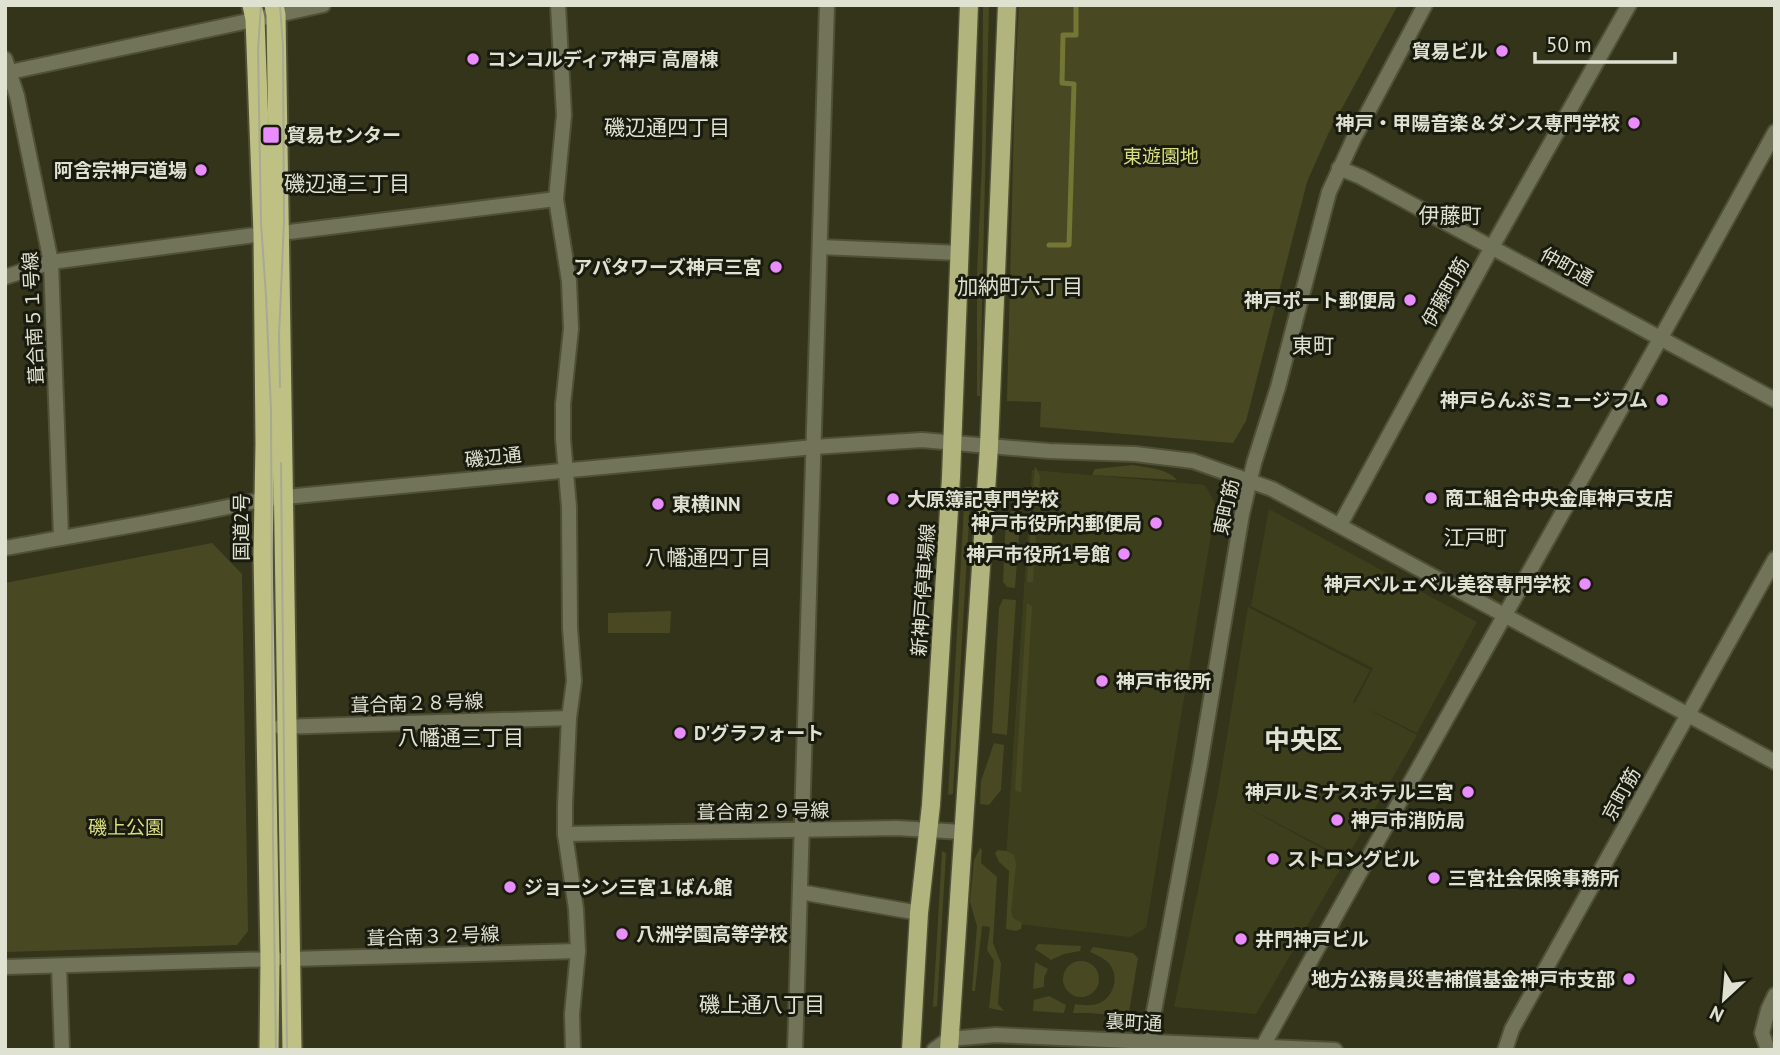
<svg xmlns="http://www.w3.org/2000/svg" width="1780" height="1055" viewBox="0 0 1780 1055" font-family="'PT Sans','Noto Sans JP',sans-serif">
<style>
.built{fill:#3d3f1c}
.green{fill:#484922}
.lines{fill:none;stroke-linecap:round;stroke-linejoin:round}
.stream{stroke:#747635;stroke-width:5}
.minor-casing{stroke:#4f5036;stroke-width:18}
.tertiary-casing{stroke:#4f5036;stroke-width:18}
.primary-casing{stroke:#4f5036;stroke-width:21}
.trunk-casing{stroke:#4f5036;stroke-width:23}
.minor{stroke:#727459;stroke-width:14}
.tertiary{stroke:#727459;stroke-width:14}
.primary{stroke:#b1b47c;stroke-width:18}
.trunk{stroke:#bec183;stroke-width:19}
.tram{stroke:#a7a995;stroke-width:2}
.poi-dot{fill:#ea8dfc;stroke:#1a1b0f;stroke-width:2.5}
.labels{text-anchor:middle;stroke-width:6;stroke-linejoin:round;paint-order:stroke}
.poi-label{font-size:19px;font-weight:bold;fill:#e0e2d1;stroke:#1a1b0f;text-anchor:start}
.park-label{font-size:19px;fill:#dade7f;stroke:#1a1b0f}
.street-label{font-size:19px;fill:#e0e2d1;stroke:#1a1b0f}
.neighbourhood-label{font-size:21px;fill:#e0e2d1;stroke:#1a1b0f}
.district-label{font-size:26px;font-weight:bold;fill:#e0e2d1;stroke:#1a1b0f}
</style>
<rect width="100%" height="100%" fill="#333419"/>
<g class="built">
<polygon points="1032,470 1205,485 1216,505 1146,928 1130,937 1009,923 1013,863 1006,858"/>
<polygon points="1269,509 1477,622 1417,733 1358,704 1417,735 1346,859 1235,801 1345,861 1256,1014 1174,1007 1218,792 1248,607 1370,670 1353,702 1355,703 1373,668 1251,606"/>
</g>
<g class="green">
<polygon points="983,5 989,5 980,396 977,396 977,274 982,161"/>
<polygon points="1019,5 1398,5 1329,132 1307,182 1246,421 1233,443 1040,427 1041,402 1007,401 1015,78"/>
<path d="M1133 465C1147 468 1167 468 1177 480L1092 475 1095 469Z"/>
<polygon points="1035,466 1040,476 1038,507 1032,506"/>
<polygon points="965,487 971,487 953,794 948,795"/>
<polygon points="1013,510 1021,510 1015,588 1007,587 1003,582 1006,515"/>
<polygon points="1031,520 1037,520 1033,582 1027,582"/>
<polygon points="212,543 242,574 248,931 237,945 5,952 5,583"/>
<polygon points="1003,599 1016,600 1007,735 992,733 999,608"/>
<polygon points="1027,603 1032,606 1021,793 1015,790"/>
<polygon points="671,611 670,633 608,633 608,613"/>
<polygon points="994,743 1004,745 1001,790 989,805 980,804 981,781"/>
<polygon points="980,848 982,850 981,863 997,877 993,943 1001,963 998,1004 1004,1011 989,1008 994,961 987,950 990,927 982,926 975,991 972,991 977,926 970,902 974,860"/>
<polygon points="998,850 1006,851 1014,855 1016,864 1011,912 1013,918 1022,923 1021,929 1016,931 1006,929 1009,871 999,862 995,853"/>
<polygon points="942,851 946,853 937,1006 933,1007"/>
<polygon points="1038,944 1081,946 1080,951 1064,954 1051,960 1035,949"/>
<path d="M1093 947 1133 953 1138 958 1129 1012 1124 1016 1089 1013H1073L1075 1004C1082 1005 1090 1006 1097 1004 1116 998 1121 971 1105 960 1101 957 1095 954 1090 952Z"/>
<circle cx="1081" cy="979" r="18"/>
<polygon points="1035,962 1048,969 1044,978 1044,987 1033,989"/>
<polygon points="1049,996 1066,1005 1064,1013 1033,1011 1034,1000"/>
</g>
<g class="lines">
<polyline class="stream" points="1049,245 1069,245 1074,84 1062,83 1063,35 1076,35 1076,5"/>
<g class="minor-casing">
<g id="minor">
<polyline points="558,5 564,115 556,199 569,281 571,329 563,404 563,439 569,507 570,628 574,681 569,718 565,805 565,834 576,909 578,951 572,1014 573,1050"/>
<polyline points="820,247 960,253"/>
<polyline points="5,277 51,262 263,234"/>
<polyline points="989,446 1049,451 1135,454 1193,461 1272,489 1775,762"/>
<polyline points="800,892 919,913"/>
<polyline points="59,966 62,1050"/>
<polyline points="5,967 277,959"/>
<path d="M1263 1046C1432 741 1607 438 1775 132"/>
<polyline points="795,1050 827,5"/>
<polyline points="1768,1050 1762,1033 1768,1010 1775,995"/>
</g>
</g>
<g class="tertiary-casing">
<g id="tertiary">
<polyline points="5,59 17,96 51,262 61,537"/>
<polyline points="10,72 323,5"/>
<polyline points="1339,168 1361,177 1775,400"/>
<polyline points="273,234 556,199"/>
<polyline points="1340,525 1492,247 1629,5"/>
<path d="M5 548C91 532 179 519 264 499L814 447 922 440 989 446"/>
<polyline points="280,727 569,718"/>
<polyline points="565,834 897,828 962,832"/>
<polyline points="290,959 578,951"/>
<polyline points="1150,1043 1153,1017 1200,764 1242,514 1254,463 1278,387 1329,192 1354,138 1425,5"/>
<polyline points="934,1050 949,1039 996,1035 1335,1050"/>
<polyline points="1505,1050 1512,1029 1775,559"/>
</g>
</g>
<g class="primary-casing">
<g id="primary">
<polyline points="911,1050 919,913 931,805 951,477 969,5"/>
<polyline points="949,1050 989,446 1007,5"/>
</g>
</g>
<g class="trunk-casing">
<g id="trunk">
<polyline points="252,5 255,19 263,234 265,444 263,554 270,958 269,1050"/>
<polyline points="274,5 276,15 292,1050"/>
</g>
</g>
<use href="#minor" class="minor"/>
<use href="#tertiary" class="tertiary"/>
<use href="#primary" class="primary"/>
<use href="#trunk" class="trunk"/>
<g class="tram">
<polyline points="261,5 258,50 261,223 266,296 271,410 273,842 276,1050"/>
<polyline points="280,387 279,336 284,221 283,47 280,5"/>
<polyline points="281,463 287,1050"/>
</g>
</g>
<g class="poi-dot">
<circle cx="1502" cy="51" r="7"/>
<circle cx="473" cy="59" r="7"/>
<circle cx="1634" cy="123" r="7"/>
<rect x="262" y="126" width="18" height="18" rx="3.5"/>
<circle cx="201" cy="170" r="7"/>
<circle cx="776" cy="267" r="7"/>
<circle cx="1410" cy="300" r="7"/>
<circle cx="1662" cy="400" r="7"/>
<circle cx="1431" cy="498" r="7"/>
<circle cx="893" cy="499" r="7"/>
<circle cx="658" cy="504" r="7"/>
<circle cx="1156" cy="523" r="7"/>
<circle cx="1124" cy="554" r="7"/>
<circle cx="1585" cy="584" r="7"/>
<circle cx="1102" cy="681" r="7"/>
<circle cx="680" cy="733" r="7"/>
<circle cx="1468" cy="792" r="7"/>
<circle cx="1337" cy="820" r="7"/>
<circle cx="1273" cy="859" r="7"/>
<circle cx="1434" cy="878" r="7"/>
<circle cx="510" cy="887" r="7"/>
<circle cx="622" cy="934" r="7"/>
<circle cx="1241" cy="939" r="7"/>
<circle cx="1629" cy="979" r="7"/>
</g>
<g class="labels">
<g class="poi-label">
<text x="1488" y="58" text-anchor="end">貿易ビル</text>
<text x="487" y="66">コンコルディア神戸 高層棟</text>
<text x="1620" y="130" text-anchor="end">神戸・甲陽音楽＆ダンス専門学校</text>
<text x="287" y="142">貿易センター</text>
<text x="187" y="177" text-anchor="end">阿含宗神戸道場</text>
<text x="762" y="274" text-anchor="end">アパタワーズ神戸三宮</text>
<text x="1396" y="307" text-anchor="end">神戸ポート郵便局</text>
<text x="1648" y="407" text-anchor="end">神戸らんぷミュージフム</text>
<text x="1445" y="505">商工組合中央金庫神戸支店</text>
<text x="907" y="506">大原簿記専門学校</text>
<text x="672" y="511">東横INN</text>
<text x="1142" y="530" text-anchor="end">神戸市役所内郵便局</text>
<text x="1110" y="561" text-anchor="end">神戸市役所1号館</text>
<text x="1571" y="591" text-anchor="end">神戸ベルェベル美容専門学校</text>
<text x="1116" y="688">神戸市役所</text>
<text x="694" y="740">D'グラフォート</text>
<text x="1454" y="799" text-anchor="end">神戸ルミナスホテル三宮</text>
<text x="1351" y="827">神戸市消防局</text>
<text x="1287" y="866">ストロングビル</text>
<text x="1448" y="885">三宮社会保険事務所</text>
<text x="524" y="894">ジョーシン三宮１ばん館</text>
<text x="636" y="941">八洲学園高等学校</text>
<text x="1255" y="946">井門神戸ビル</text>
<text x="1615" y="986" text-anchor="end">地方公務員災害補償基金神戸市支部</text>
</g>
<g class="park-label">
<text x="1161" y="163">東遊園地</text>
<text x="126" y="834">磯上公園</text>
</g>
<g class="street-label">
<text transform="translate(1567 266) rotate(29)" y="7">仲町通</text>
<text transform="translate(1445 292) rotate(-61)" y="7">伊藤町筋</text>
<text transform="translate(33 318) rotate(-93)" y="7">葺合南５１号線</text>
<text transform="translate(493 457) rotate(-6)" y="7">磯辺通</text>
<text transform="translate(1226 507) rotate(-78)" y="7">東町筋</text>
<text transform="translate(241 527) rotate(-90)" y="7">国道2号</text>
<text transform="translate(923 590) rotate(-86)" y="7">新神戸停車場線</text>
<text transform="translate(417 703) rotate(-2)" y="7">葺合南２８号線</text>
<text transform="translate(1621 794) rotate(-61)" y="7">京町筋</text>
<text transform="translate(763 811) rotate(-1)" y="7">葺合南２９号線</text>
<text transform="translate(433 936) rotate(-2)" y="7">葺合南３２号線</text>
<text transform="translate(1134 1022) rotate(3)" y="7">裏町通</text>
</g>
<g class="neighbourhood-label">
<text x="667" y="135">磯辺通四丁目</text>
<text x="347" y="191">磯辺通三丁目</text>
<text x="1450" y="223">伊藤町</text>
<text x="1020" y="294">加納町六丁目</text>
<text x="1313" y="353">東町</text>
<text x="1475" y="545">江戸町</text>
<text x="708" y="565">八幡通四丁目</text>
<text x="461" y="745">八幡通三丁目</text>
<text x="762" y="1012">磯上通八丁目</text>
</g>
<g class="district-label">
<text x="1303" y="749">中央区</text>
</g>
</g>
<rect width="1780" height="1055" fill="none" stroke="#e0e2d1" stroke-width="14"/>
<g transform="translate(1724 999) rotate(206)" stroke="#1a1b0f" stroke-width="5" paint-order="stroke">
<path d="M0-5L12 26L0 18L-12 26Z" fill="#e0e2d1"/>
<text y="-10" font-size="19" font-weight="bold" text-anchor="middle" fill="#e0e2d1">N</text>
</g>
<path d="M1535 52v10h140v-10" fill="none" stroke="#e0e2d1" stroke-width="3.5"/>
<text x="1546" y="52" font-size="21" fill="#e0e2d1" stroke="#1a1b0f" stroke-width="5" paint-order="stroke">50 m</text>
</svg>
